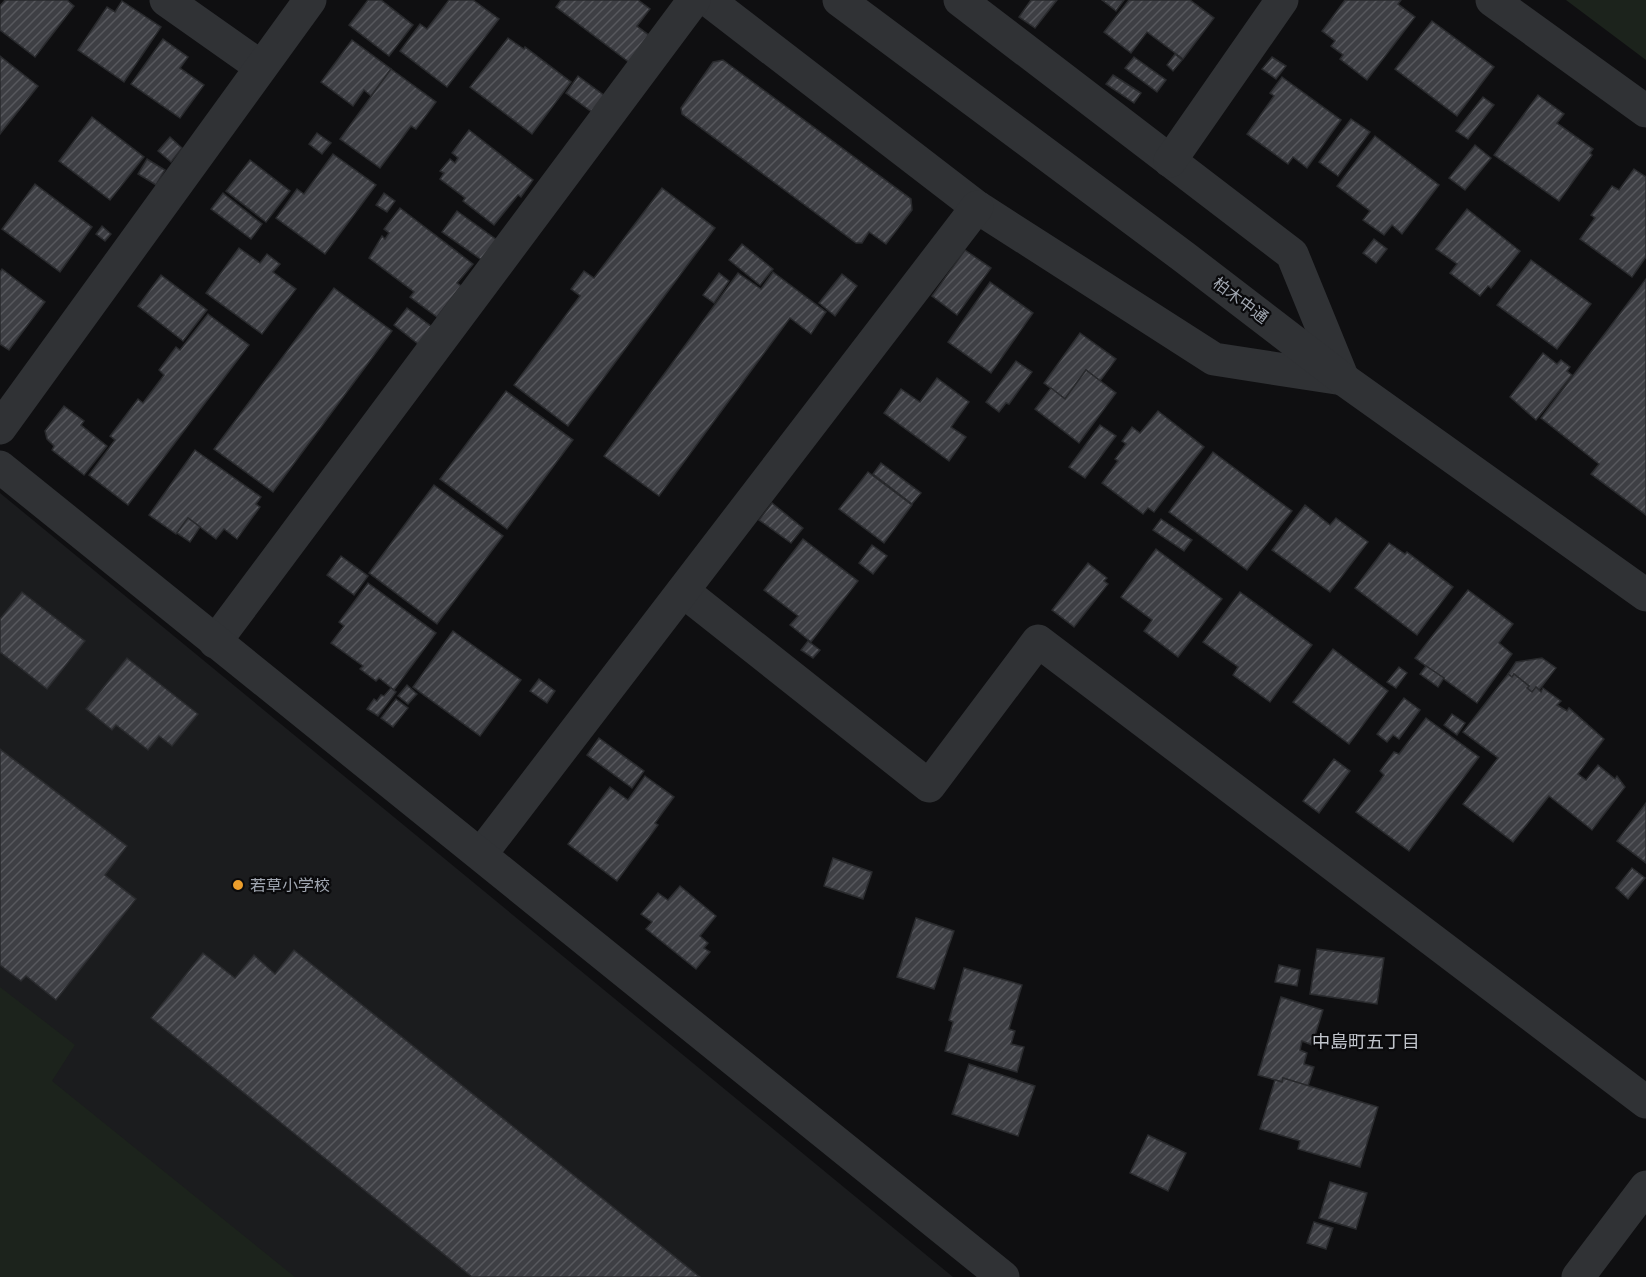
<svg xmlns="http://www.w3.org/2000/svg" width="1646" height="1277" viewBox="0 0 1646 1277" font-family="'PT Sans Narrow','Noto Sans JP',sans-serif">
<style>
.built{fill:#1b1c1e}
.park{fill:#1c231c}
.building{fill:url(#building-hatch);stroke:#292a2d;stroke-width:1.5}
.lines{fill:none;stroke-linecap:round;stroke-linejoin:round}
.minor{stroke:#303235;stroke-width:33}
.tertiary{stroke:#303235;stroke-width:33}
.poi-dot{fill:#ec9e2c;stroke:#0a0a0c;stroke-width:2}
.labels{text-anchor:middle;stroke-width:4.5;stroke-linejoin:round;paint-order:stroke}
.street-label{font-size:16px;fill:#a1a7b1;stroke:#0a0a0c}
.poi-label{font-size:16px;fill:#a1a7b1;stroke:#0a0a0c;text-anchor:start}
.neighbourhood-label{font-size:18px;fill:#c2c6cd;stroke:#0a0a0c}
</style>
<defs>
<pattern id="building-hatch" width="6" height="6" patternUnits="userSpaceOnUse" patternTransform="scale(1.5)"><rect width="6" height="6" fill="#3e3f44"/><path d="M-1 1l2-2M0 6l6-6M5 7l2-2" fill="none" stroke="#57585d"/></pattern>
</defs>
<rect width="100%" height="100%" fill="#0f0f11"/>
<polygon class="built" points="0,493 953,1277 0,1277"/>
<g class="park">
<polygon points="1566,0 1646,0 1646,60"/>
<polygon points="0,987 75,1045 52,1081 295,1277 0,1277"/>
</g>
<g class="building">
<polygon points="5,0 67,0 74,6 35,57 0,30 0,6"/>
<polygon points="368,0 381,0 413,25 389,56 349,25"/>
<polygon points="449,0 473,0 499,19 447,87 400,51 420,24 427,29"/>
<polygon points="561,0 638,0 650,9 637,26 650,36 630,63 556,7"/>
<polygon points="1031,0 1057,0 1035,28 1019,17"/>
<polygon points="1102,0 1124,0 1116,11"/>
<polygon points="1129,0 1190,0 1214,18 1183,59 1147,32 1131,53 1104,32"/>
<polygon points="1345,0 1401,0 1398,4 1415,17 1367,80 1340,59 1343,55 1331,46 1335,41 1322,31"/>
<polygon points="122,1 161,27 124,82 78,50 107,7 115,12"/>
<polygon points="1432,21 1494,67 1457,116 1395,69"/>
<polygon points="508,38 524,49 525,47 571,82 532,134 470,87"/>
<polygon points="163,39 188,57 180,68 204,85 180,118 131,84"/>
<polygon points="352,40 391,69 371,96 364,90 353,106 321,82"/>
<polygon points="1175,54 1182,60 1173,71 1167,65"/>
<polygon points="0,56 38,86 0,134"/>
<polygon points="1134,57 1166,80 1157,92 1125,68"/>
<polygon points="1272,57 1286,66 1276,79 1262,69"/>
<polygon points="723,60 911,199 912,210 886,244 869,232 862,243 856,243 682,114 681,108 713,62"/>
<polygon points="391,69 436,102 416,129 411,126 380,168 340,139"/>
<polygon points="1113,75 1141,93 1134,103 1106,84"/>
<polygon points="578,76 609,99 596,115 566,93"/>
<polygon points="1282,77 1341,120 1307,168 1293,157 1288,164 1247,134 1274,96 1270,93"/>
<polygon points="1538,95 1564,114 1557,123 1593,149 1590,153 1592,155 1559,201 1494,155"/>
<polygon points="1483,97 1494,105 1468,139 1456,131"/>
<polygon points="92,117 144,157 110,200 59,161"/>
<polygon points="1351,119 1370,132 1338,176 1319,162"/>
<polygon points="469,130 533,180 521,197 518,195 494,225 463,201 465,198 440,179 444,173 440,171 450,159 455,163 458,158 452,153"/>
<polygon points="317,133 331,143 322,154 309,144"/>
<polygon points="1375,136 1439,185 1402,234 1392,225 1384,235 1363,220 1370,211 1337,186"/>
<polygon points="170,137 182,148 171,162 158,151"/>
<polygon points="1475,145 1491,158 1465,190 1449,178"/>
<polygon points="333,154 376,185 325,254 276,218 297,189 304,194"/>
<polygon points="147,159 165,170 156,185 138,174"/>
<polygon points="250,160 290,191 266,222 226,191"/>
<polygon points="1634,169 1646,177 1646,257 1632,277 1580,239 1595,218 1591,215 1612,186 1619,190"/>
<polygon points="35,184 92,227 60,272 2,229"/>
<polygon points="662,188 715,228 568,426 514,385 580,296 571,289 584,271 594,278"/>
<polygon points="223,193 262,224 251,239 211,209"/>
<polygon points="384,193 395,201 387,212 376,205"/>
<polygon points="400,208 473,264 457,283 461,286 437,317 410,297 414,292 369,258 382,236 385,239 389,233 384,229"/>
<polygon points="1467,209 1520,251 1491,288 1488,286 1480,296 1450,273 1457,264 1436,249"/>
<polygon points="457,211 501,243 486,263 442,232"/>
<polygon points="102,226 111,234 105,241 96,234"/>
<polygon points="1374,239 1387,249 1376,263 1363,253"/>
<polygon points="742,244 773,269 760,285 729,260"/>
<polygon points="239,248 260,263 267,254 280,264 273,272 296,289 262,334 206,293"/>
<polygon points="965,250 991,268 957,315 932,296"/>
<polygon points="1531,260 1591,304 1557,349 1497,305"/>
<polygon points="2,269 45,302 9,350 0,344 0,272"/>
<polygon points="773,272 826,312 811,334 790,318 659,496 604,456 738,273 761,289"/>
<polygon points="719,273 729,281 714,303 703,295"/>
<polygon points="842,274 857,286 835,316 819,303"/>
<polygon points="161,275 207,310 183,341 138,306"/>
<polygon points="1646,279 1646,515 1591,474 1599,464 1541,418"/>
<polygon points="990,282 1033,313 991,373 948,342"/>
<polygon points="334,288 392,331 273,492 214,449"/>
<polygon points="407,308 436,330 422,347 394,325"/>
<polygon points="208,314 249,345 128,505 89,475 115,440 110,436 138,399 143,403 164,375 159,370 176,347 180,350"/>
<polygon points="1080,333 1116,359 1100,381 1086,370 1065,399 1044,383"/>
<polygon points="1543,353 1557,364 1561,360 1570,367 1567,371 1572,375 1536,420 1510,397"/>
<polygon points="1016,361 1032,372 1009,404 1006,403 999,412 986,402"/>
<polygon points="1086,370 1116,393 1079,443 1035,409 1051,388 1065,399"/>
<polygon points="937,378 969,402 951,427 966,437 949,461 884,413 901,389 920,402"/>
<polygon points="506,391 573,440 507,529 440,479"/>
<polygon points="64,406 84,421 81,425 107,446 84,475 52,450 54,446 47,439 45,431"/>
<polygon points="1158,411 1204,447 1154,512 1148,508 1143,514 1102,483 1118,461 1115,459 1126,444 1122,441 1132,427 1140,433"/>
<polygon points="1100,425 1116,436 1085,478 1069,467"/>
<polygon points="195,450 261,497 256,504 260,507 237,539 224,529 216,539 188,518 176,534 149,515"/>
<polygon points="1213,452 1292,511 1247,570 1169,512"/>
<polygon points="881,463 921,493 912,504 873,474"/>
<polygon points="868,472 912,505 884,543 839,509"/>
<polygon points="434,485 503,536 437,624 369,573"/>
<polygon points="772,503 803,528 791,543 759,520"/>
<polygon points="1305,505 1330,525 1336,518 1368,542 1330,592 1272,550"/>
<polygon points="188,518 200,527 190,542 177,533"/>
<polygon points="1161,519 1192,540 1184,551 1153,530"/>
<polygon points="803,539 858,581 811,642 790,625 798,616 764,590"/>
<polygon points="1389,543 1405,554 1407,552 1453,587 1417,635 1355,588"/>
<polygon points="872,545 887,556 873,574 859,563"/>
<polygon points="1156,549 1222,599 1178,657 1144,631 1152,620 1121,597"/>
<polygon points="341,556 368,576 354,595 327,575"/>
<polygon points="1088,563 1107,578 1104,581 1108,584 1074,627 1052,610"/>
<polygon points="368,583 436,633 394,690 379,678 376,681 360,669 363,666 331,643 344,626 339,622"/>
<polygon points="1468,590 1513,624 1499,643 1512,654 1477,703 1415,658"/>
<polygon points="22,592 85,641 47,689 0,652 0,619"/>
<polygon points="1240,592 1312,645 1270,702 1233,675 1238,667 1203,642"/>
<polygon points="453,631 521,680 480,736 413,687"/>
<polygon points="808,641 820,650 813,658 801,650"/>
<polygon points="1333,649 1388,691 1349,744 1293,702"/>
<polygon points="127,658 198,714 172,746 159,736 148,750 116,725 112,730 86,709"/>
<polygon points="1542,658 1556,668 1539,690 1536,687 1532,692 1527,688 1529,686 1514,674 1512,677 1508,674 1516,662"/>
<polygon points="1426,666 1444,678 1438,687 1420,674"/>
<polygon points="1399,667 1407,673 1396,688 1387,682"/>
<polygon points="1508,674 1512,677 1514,674 1529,686 1527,688 1532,692 1536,687 1541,692 1543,688 1561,701 1557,705 1567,711 1569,708 1604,739 1578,774 1586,780 1598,765 1615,779 1617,776 1625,787 1592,830 1549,796 1513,842 1463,804 1498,758 1463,732"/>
<polygon points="539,679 555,691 547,703 530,691"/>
<polygon points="407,685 417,694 408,704 398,696"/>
<polygon points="391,688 396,692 378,716 367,709 374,699 377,701 381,695 384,696"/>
<polygon points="1404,698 1420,710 1399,739 1393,735 1387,742 1377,734"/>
<polygon points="396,699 408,708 393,727 381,718"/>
<polygon points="1452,714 1465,723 1457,735 1444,725"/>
<polygon points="1426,718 1479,757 1409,851 1356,812 1384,775 1380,771 1394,752 1399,754"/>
<polygon points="599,738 644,771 632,788 587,755"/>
<polygon points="0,749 127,846 105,875 136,899 56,1000 26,976 21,981 0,965"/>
<polygon points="1334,759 1350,771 1319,813 1303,801"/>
<polygon points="645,776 674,797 655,823 658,825 617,881 568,844 610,787 628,800"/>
<polygon points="1646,803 1646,863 1617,841"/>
<polygon points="833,858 872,872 863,899 824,886"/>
<polygon points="1632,868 1645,878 1628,899 1616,888"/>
<polygon points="680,886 716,916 700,936 708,943 704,948 710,952 696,969 646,929 652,922 641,914 658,893 668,900"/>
<polygon points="916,918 954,931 934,989 897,977"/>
<polygon points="1317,949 1384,958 1377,1004 1310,994"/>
<polygon points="294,950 700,1277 472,1277 151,1018 203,953 235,978 254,955 275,974"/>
<polygon points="1279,965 1300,970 1297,986 1275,982"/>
<polygon points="964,968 1022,985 1009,1029 1015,1031 1011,1044 1024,1047 1017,1072 945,1051 953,1022 949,1020"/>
<polygon points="1281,997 1323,1010 1312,1045 1302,1041 1300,1050 1307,1053 1304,1064 1314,1067 1308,1086 1283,1078 1282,1082 1258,1075"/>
<polygon points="969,1064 1035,1086 1018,1136 952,1114"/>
<polygon points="1283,1078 1378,1107 1360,1167 1298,1149 1300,1141 1260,1129 1275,1080 1282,1082"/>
<polygon points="1148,1135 1186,1153 1168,1191 1130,1173"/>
<polygon points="1330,1182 1367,1193 1356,1229 1319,1218"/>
<polygon points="1314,1222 1333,1228 1326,1249 1307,1243"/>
</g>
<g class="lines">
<g class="minor">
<polyline points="166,0 261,67"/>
<polyline points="708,0 977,207 1214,359 1343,379"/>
<polyline points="960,0 1292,254 1343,379"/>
<polyline points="1492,0 1646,111"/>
<polyline points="1170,161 1282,0"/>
<polyline points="0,428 310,0"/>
<polyline points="683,591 929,786 1038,641 1646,1102"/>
<polyline points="215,642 694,0"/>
<polyline points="481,854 977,207"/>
<polyline points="1578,1277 1646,1187"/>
</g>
<g class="tertiary">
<polyline points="839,0 1184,257 1343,379 1646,595"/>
<polyline points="0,467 1003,1277"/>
</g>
</g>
<circle class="poi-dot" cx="238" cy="885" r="6"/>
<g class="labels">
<g class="street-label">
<text transform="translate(1241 300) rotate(37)" y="6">柏木中通</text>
</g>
<g class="poi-label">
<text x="250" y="891">若草小学校</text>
</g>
<g class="neighbourhood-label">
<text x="1366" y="1048">中島町五丁目</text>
</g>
</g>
</svg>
